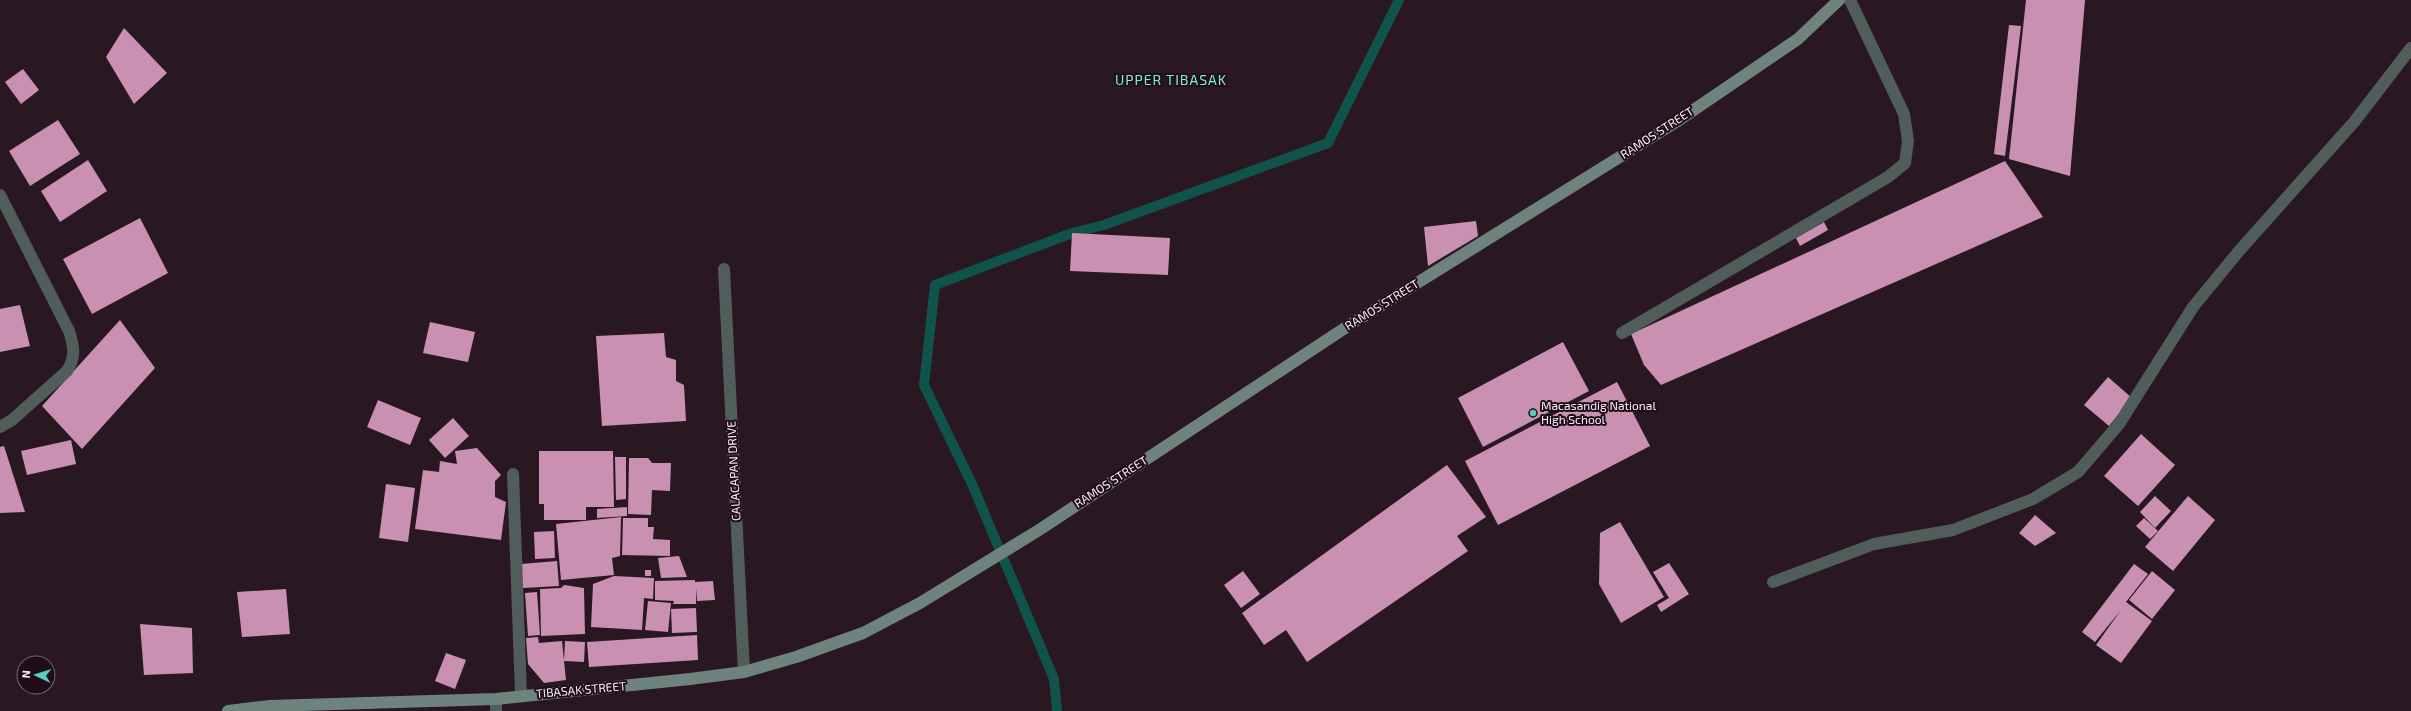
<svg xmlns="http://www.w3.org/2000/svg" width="2411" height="711" viewBox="0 0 2411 711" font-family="'Exo 2',sans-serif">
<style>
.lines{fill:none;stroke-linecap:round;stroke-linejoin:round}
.stream{stroke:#10534b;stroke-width:10}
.building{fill:#c990b1}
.lane{stroke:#515d5b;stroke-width:12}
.street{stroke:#515d5b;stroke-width:12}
.secondary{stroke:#6e827e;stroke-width:12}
.poi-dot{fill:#5acebe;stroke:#1f0e19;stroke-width:1.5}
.labels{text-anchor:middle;stroke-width:4;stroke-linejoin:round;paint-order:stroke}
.street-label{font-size:12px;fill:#fceef5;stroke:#1f0e19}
.poi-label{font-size:12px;fill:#fceef5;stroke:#1f0e19;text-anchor:start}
.quarter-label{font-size:14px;letter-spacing:1px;fill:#82eada;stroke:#1f0e19}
</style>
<rect width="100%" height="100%" fill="#291722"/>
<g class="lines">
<polyline class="stream" points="1057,711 1054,679 972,484 924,385 935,285 1072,233 1104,225 1328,143 1399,0"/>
</g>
<g class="building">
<polygon points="2026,0 2085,0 2070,176 2009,159"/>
<polygon points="2009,25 2021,26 2005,156 1994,154"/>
<polygon points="124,28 167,73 134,104 106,57"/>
<polygon points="23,69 39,90 21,104 5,82"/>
<polygon points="58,120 80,154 30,186 9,151"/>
<polygon points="88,160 107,191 60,222 41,191"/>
<polygon points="2005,161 2043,217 1661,385 1644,365 1631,334"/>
<polygon points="140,218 168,273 92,314 63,259"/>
<polygon points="1476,221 1478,236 1428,266 1424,227"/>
<polygon points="1824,222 1828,230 1800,246 1796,238"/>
<polygon points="1072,233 1170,238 1168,275 1070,271"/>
<polygon points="20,305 30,346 0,352 0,309"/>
<polygon points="120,320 155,368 82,449 42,406"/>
<polygon points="430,322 475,332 468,362 423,353"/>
<polygon points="664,333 666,357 676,360 676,381 684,385 686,421 602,426 596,336"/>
<polygon points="1563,342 1589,391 1483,447 1458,398"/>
<polygon points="2108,377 2132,398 2109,426 2084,405"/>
<polygon points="1617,382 1650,446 1498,525 1465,461"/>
<polygon points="378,400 421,418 410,445 367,427"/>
<polygon points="453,418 469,436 445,458 429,440"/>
<polygon points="2141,434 2175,465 2138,506 2104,476"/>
<polygon points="71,440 76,464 27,475 21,451"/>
<polygon points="4,446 25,512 0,513 0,447"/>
<polygon points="477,448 501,475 495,481 495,497 506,502 501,540 415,529 423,470 439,472 440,461 457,464 455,451"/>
<polygon points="539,451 613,451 614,507 586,507 586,520 544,520 544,504 539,504"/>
<polygon points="615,457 626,457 626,499 616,500"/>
<polygon points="629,458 648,458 652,463 671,463 670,491 652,490 651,515 628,514"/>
<polygon points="1447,465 1486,517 1457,536 1468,551 1307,662 1286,630 1264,645 1242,613"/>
<polygon points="386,484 415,488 408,542 379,538"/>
<polygon points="2155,496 2171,511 2155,528 2140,512"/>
<polygon points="2188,496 2215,520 2173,571 2145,547"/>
<polygon points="627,507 627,516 597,518 597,509"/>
<polygon points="2035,515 2056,533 2035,546 2019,533"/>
<polygon points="621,517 620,556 612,558 614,575 561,580 556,524"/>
<polygon points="623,518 648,518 648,527 654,527 653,539 670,540 670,556 622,555"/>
<polygon points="2144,518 2158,531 2150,539 2136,526"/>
<polygon points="1620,522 1664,597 1621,623 1599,584 1600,533"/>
<polygon points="554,531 555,558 535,559 534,532"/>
<polygon points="679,556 687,577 661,578 658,558"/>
<polygon points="557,561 559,586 523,588 521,564"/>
<polygon points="1669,563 1689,594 1661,612 1657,605 1669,598 1653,572"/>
<polygon points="2134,564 2148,574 2126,602 2152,621 2121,663 2096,645 2121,610 2095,642 2082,632"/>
<rect x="645" y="570" width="6" height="6"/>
<polygon points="1243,571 1260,594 1241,608 1224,585"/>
<polygon points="2152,571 2175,590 2152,619 2129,600"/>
<polygon points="614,576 654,578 653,599 644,598 642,630 591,627 593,584"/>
<polygon points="695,580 695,582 713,581 715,600 697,601 696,588 696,604 673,604 674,601 655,600 655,581"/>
<polygon points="564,585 584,588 585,634 541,636 540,589 561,588"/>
<polygon points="286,589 290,634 242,637 237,592"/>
<polygon points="537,592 540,635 528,636 525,593"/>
<polygon points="648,601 671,603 668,632 645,630"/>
<polygon points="696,608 697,632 672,633 671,609"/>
<polygon points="140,624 192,628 193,673 144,675"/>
<polygon points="697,635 698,660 589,667 587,642"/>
<polygon points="538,637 539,643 562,641 566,680 544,683 528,664 526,638"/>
<polygon points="565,641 585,642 584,662 564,661"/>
<polygon points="446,653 466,660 455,689 435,681"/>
</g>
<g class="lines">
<polyline class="lane" points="1622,333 1888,177 1905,163 1908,141 1904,114 1850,0"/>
<g class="street">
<path d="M0 195 69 331C74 347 76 356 67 371L12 420 0 427"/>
<polyline points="724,269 744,672"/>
<polyline points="513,474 521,695"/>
<polyline points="1773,582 1874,544 1953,530 2033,499 2078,472 2119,424 2193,307 2239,251 2354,122 2411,48"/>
<polyline points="496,699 496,711"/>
</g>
<polyline class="secondary" points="228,711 270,706 496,699 690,679 744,672 796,657 863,633 920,603 1039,530 1348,326 1676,122 1798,39 1839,0"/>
</g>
<circle class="poi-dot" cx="1533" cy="413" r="4"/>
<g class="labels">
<g class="street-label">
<text transform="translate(1657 133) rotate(-33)" y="4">RAMOS STREET</text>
<text transform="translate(1382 305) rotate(-32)" y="4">RAMOS STREET</text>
<text transform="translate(734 471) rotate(-93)" y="4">CALACAPAN DRIVE</text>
<text transform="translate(1111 482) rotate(-33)" y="4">RAMOS STREET</text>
<text transform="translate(581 690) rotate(-5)" y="4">TIBASAK STREET</text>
</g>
<g class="poi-label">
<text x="1541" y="410">Macasandig National<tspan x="1541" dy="14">High School</tspan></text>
</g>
<g class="quarter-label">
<text x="1171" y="85">UPPER TIBASAK</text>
</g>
</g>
<g transform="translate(36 675) rotate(274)"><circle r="19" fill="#1f0e19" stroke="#776871"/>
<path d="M0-3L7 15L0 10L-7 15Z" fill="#5acebe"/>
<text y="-6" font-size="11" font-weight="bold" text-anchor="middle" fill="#fceef5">N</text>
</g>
</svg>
